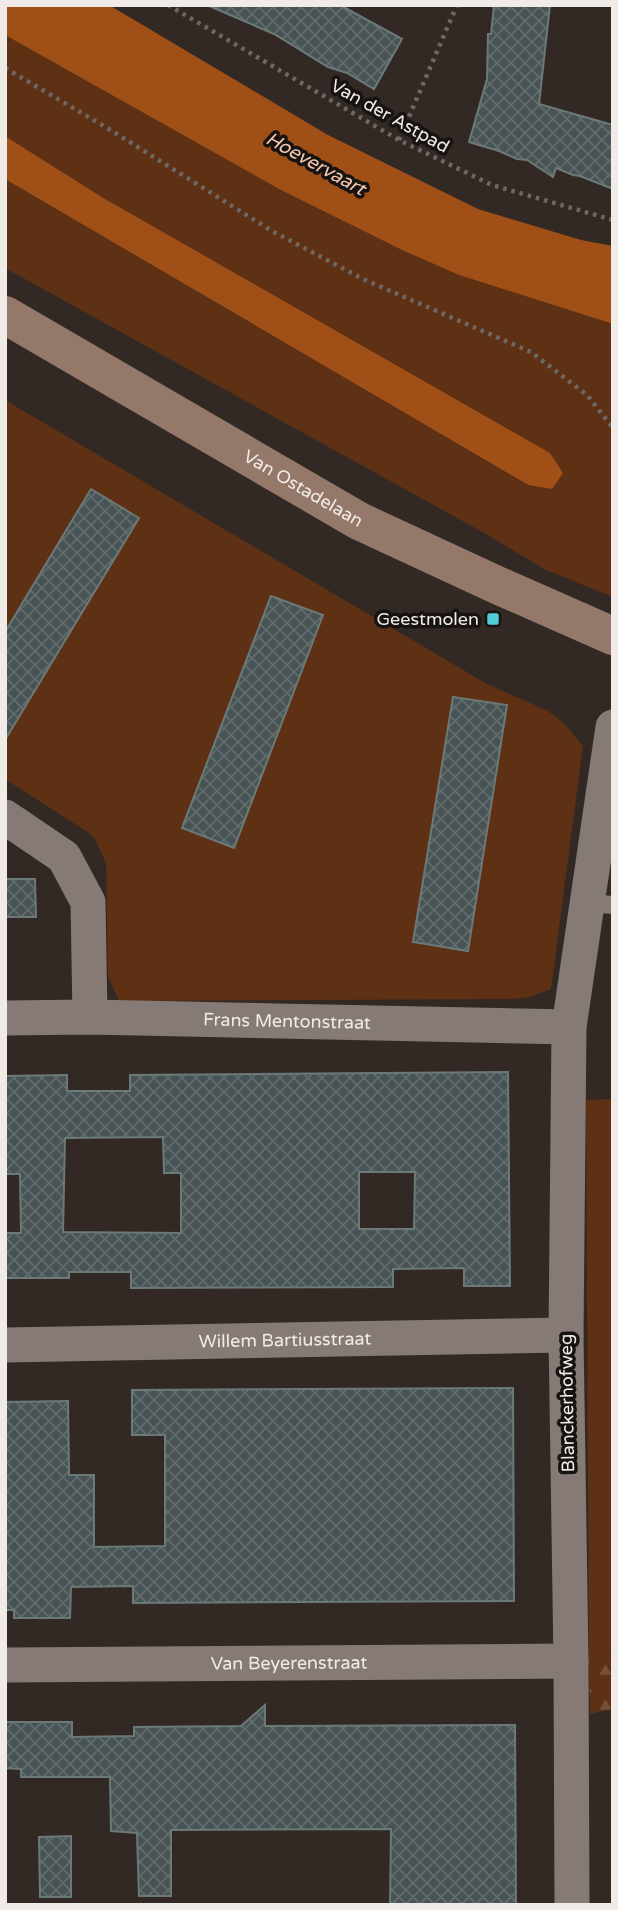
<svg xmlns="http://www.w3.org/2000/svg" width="618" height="1910" viewBox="0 0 618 1910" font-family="'Varela Round',sans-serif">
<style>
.green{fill:#5e3115}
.forest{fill:url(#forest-firs)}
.water{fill:#a04f17}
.building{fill:url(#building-cross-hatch);stroke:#6c7979;stroke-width:2;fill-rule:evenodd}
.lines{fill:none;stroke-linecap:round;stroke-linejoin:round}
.path{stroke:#6f6763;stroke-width:4.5;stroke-dasharray:3.5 5;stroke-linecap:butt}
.lane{stroke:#857a75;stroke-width:18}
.street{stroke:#857a75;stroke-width:35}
.secondary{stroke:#94786a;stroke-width:38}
.poi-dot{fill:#51ccd4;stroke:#171311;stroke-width:2.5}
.labels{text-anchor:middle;stroke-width:7;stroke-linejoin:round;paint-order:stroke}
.street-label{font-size:18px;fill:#f1ebe8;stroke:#171311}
.poi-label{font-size:18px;fill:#f1ebe8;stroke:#171311;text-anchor:end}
.water-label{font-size:19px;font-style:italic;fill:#f6c8af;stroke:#171311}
</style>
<defs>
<pattern id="forest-firs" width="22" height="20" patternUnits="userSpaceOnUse" patternTransform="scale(1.75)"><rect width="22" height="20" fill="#5e3115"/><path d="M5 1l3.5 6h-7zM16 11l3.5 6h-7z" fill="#764f37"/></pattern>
<pattern id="building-cross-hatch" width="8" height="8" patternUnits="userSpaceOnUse" patternTransform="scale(1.75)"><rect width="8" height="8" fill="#475354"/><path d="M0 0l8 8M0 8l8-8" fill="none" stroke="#626c6d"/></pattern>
</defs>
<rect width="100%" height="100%" fill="#322925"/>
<g class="green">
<polygon points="5,35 279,189 402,250 459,275 613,324 613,597 546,570 486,534 5,268 5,179 527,485 552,489 105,199 5,136"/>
<polygon points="5,400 487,684 548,711 565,724 583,746 551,989 530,997 513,999 119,1001 108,976 106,863 95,839 86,831 5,779"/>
<polygon points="613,1099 613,1653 589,1664 586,1100"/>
</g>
<polygon class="forest" points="613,1653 613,1709 590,1714 589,1664"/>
<g class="water">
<polygon points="5,5 109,5 328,135 478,209 581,240 613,246 613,324 459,275 402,250 279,189 5,35"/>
<polygon points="5,136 105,199 550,453 563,473 552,489 528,485 5,179"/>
</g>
<g class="building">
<polygon points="207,5 340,5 402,39 374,89 347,73 328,67 274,34"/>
<polygon points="494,5 550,5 539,104 613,125 613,189 580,176 573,175 556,168 553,177 527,160 517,159 499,151 469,142 487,79 488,34 491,34"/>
<polygon points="91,489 139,518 5,740 5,632"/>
<polygon points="271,596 323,615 234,848 182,828"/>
<polygon points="453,697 507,705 468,951 413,942"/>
<polygon points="5,879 35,879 36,917 5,917"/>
<path d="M508 1072 510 1286H464V1268L393 1269V1287L131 1288V1272H69V1278H5V1233H21L20 1174H5V1076L67 1075V1091H130V1075ZM163 1137 164 1173H181V1233L63 1232 65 1138ZM359 1172H415L414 1229H359Z"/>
<polygon points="513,1388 514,1601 133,1603 133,1586 71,1587 70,1618 14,1618 14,1610 5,1610 5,1402 68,1401 69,1475 94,1475 94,1547 165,1546 165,1435 132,1435 132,1390"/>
<polygon points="265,1705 265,1726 515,1725 516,1905 390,1905 391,1829 171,1830 171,1896 139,1896 137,1833 111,1831 110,1777 21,1777 21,1769 5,1768 5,1722 72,1722 72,1737 134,1736 134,1727 241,1726"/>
<polygon points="71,1836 71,1897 40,1897 39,1837"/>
</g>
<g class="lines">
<g class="path">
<polyline points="168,5 399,140 492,185 613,220"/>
<polyline points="5,68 109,129 272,231 363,279 531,352 587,395 613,428"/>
<polyline points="399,140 457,5"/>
</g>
<polyline class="lane" points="587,903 613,905"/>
<g class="street">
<polyline points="5,817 64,857 88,902 90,1017"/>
<path id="s1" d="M5 1018 90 1017 569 1027"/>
<path id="s2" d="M5 1345 566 1335"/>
<path id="s3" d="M5 1665 571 1661"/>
<polyline points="572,1905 571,1661 566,1335 569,1027 613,727"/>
</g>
<path class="secondary" id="s4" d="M5 315 359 521 497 585 613 636"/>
</g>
<rect class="poi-dot" x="486" y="612" width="14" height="14" rx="3.5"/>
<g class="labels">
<g class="street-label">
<text transform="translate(390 116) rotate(29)" y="6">Van der Astpad</text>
<text dy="6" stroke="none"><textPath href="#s4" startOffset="345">Van Ostadelaan</textPath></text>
<text dy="6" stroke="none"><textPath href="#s1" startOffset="282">Frans Mentonstraat</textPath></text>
<text dy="6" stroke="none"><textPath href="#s2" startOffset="280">Willem Bartiusstraat</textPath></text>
<text transform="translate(567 1403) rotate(-91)" y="6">Blanckerhofweg</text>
<text dy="6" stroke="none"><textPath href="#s3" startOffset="284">Van Beyerenstraat</textPath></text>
</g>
<g class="poi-label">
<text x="479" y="625">Geestmolen</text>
</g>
<g class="water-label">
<text transform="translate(316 163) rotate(29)" y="7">Hoevervaart</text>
</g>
</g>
<rect width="618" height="1910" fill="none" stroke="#f1ebe8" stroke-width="14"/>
</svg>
